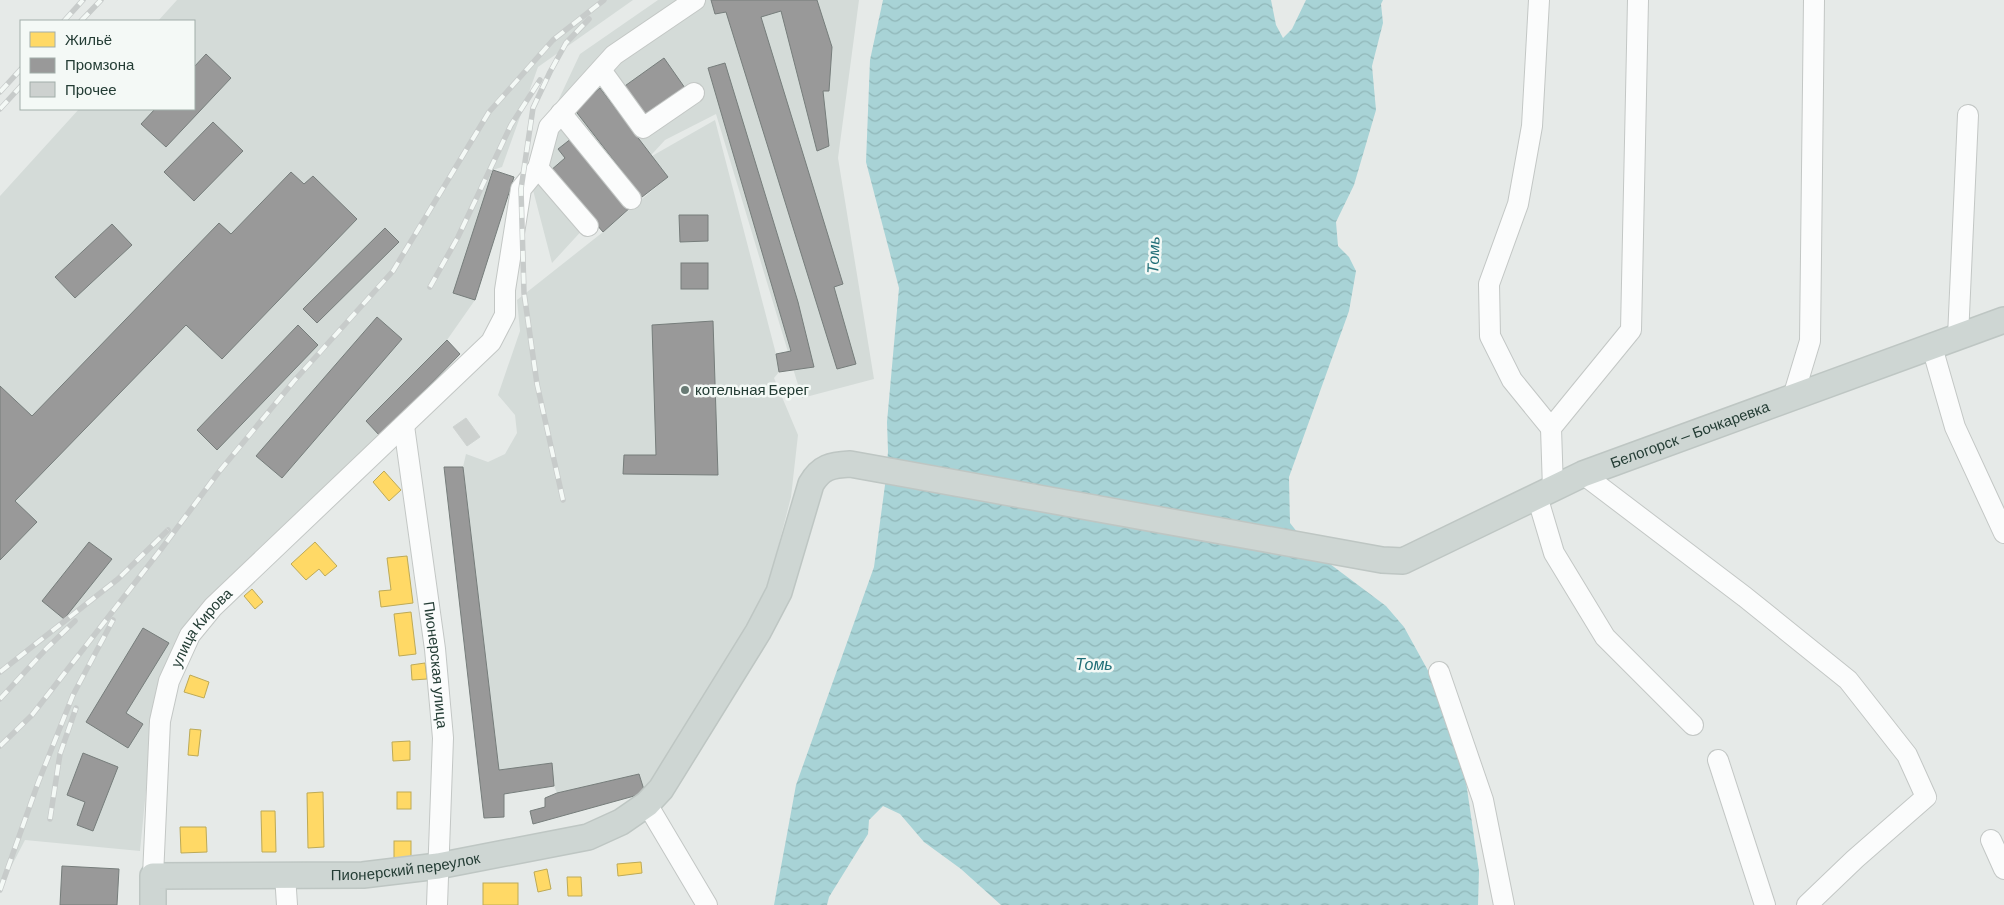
<svg xmlns="http://www.w3.org/2000/svg" width="2004" height="905" viewBox="0 0 2004 905" font-family="Barlow,sans-serif">
<style>
.built{fill:#d4dbd8}
.water{fill:url(#water-waves)}
.homes{fill:#ffd966;stroke:#bdaa57}
.industry{fill:#999;stroke:#767d7b}
.building{fill:#cdd1cf;stroke:#ced3d1}
.lines{fill:none;stroke-linecap:round;stroke-linejoin:round}
.minor-casing{stroke:#c3c7c5;stroke-width:22}
.major-casing{stroke:#bec6c3;stroke-width:28}
.minor{stroke:#fbfcfc;stroke-width:20}
.major{stroke:#ced6d3;stroke-width:25}
.rail-casing{stroke:#c7cbca;stroke-width:5.5}
.rail{stroke:#f4f9f6;stroke-width:4;stroke-dasharray:11;stroke-linecap:butt}
.poi-dot{fill:#687a74;stroke:#f4f9f6;stroke-width:2}
.labels{text-anchor:middle;stroke-width:5;stroke-linejoin:round;paint-order:stroke}
.poi-label{font-size:15px;fill:#243d35;stroke:#f4f9f6;text-anchor:start}
.street-label{font-size:15px;fill:#243d35;stroke:#f4f9f6}
.water-label{font-size:16px;font-style:italic;fill:#206e77;stroke:#f4f9f6}
</style>
<defs>
<pattern id="water-waves" width="16" height="10" patternUnits="userSpaceOnUse" patternTransform="scale(1.25)"><rect width="16" height="10" fill="#a8d3d6"/><path d="M0 5q4-4 8 0t8 0" fill="none" stroke="#90b6b8"/></pattern>
</defs>
<rect width="100%" height="100%" fill="#e6eae8"/>
<g class="built">
<polygon points="177,0 633,0 538,67 502,167 493,170 475,300 447,340 367,421 380,436 204,607 154,709 140,851 25,840 0,888 0,196 79,109 194,109 194,21 158,21"/>
<polygon points="658,0 859,0 838,158 874,379 802,398 716,114 665,140 552,263 527,167 580,54"/>
<polygon points="715,120 776,354 779,372 774,378 798,435 791,497 766,594 645,793 638,774 557,793 554,786 551,763 499,770 463,467 466,454 488,462 505,454 517,433 515,415 498,395 520,331 517,300 603,232 668,177 652,156"/>
</g>
<polygon class="water" points="883,0 1271,0 1276,25 1283,38 1292,29 1306,0 1383,0 1381,4 1383,23 1372,66 1376,110 1354,185 1336,222 1338,246 1349,257 1356,271 1349,311 1289,477 1290,523 1321,562 1330,564 1386,606 1404,627 1442,696 1465,775 1479,871 1478,905 1001,905 961,869 924,842 900,814 883,806 869,820 868,834 829,897 827,905 774,905 796,785 874,567 885,485 888,452 887,422 899,288 866,162 870,60"/>
<g class="homes">
<polygon points="384,471 401,490 389,501 373,482"/>
<polygon points="315,542 337,566 325,576 319,569 306,580 291,564"/>
<polygon points="407,556 413,603 381,607 379,591 391,590 387,558"/>
<polygon points="252,589 263,602 255,609 244,596"/>
<polygon points="411,612 416,654 399,656 394,614"/>
<polygon points="425,663 427,679 412,680 411,665"/>
<polygon points="190,675 209,682 204,698 184,692"/>
<polygon points="190,729 201,730 198,756 188,755"/>
<polygon points="410,741 410,760 393,761 392,742"/>
<polygon points="323,792 324,847 308,848 307,793"/>
<rect x="397" y="792" width="14" height="17"/>
<polygon points="261,811 275,811 276,852 262,852"/>
<polygon points="180,827 206,827 207,852 181,853"/>
<rect x="394" y="841" width="17" height="17"/>
<polygon points="641,862 642,873 618,876 617,864"/>
<polygon points="547,869 551,889 538,892 534,872"/>
<polygon points="567,877 581,877 582,896 568,896"/>
<rect x="483" y="883" width="35" height="22"/>
</g>
<g class="industry">
<polygon points="711,0 817,0 832,47 829,91 823,91 829,146 817,151 781,11 761,17 843,284 834,287 856,364 837,369 726,12 715,14"/>
<polygon points="206,54 231,78 166,147 141,124 155,109 194,109 194,67"/>
<polygon points="664,58 685,88 643,118 622,88"/>
<polygon points="725,63 798,302 814,367 779,372 776,354 791,351 708,68"/>
<polygon points="600,88 668,177 642,197 574,109"/>
<polygon points="213,122 243,151 194,201 164,172"/>
<polygon points="572,138 631,207 603,232 550,171 565,158 558,149"/>
<polygon points="493,170 514,177 475,300 453,293"/>
<polygon points="291,172 304,184 313,176 357,219 222,359 186,325 15,501 37,522 0,560 0,386 32,416 219,223 231,234"/>
<polygon points="679,215 708,215 708,241 680,242"/>
<polygon points="112,224 132,245 75,298 55,277"/>
<polygon points="385,228 399,242 317,323 303,309"/>
<rect x="681" y="263" width="27" height="26"/>
<polygon points="377,317 402,339 282,478 256,456"/>
<polygon points="713,321 718,475 623,474 624,455 656,455 652,325"/>
<polygon points="298,325 318,345 217,450 197,430"/>
<polygon points="447,340 460,354 380,436 366,421"/>
<polygon points="444,467 463,467 499,770 552,763 554,786 504,794 504,817 484,818"/>
<polygon points="89,542 112,559 64,619 42,601"/>
<polygon points="143,628 169,643 126,713 143,724 128,748 86,722"/>
<polygon points="83,753 118,767 93,831 77,825 85,802 67,795"/>
<polygon points="639,774 645,793 533,824 530,811 545,807 545,798 557,793"/>
<polygon points="62,866 119,869 117,905 60,905"/>
</g>
<polygon class="building" points="466,418 480,437 467,446 453,427"/>
<g class="lines">
<g class="minor-casing">
<g id="minor">
<polyline points="1539,0 1532,126 1518,204 1489,284 1490,336 1512,380 1551,428"/>
<polyline points="601,70 643,128 694,93"/>
<polyline points="561,113 631,199"/>
<polyline points="538,168 588,226"/>
<polyline points="1958,337 1968,115"/>
<polyline points="1932,347 1955,427 2004,533"/>
<polyline points="1793,397 1810,341 1814,0"/>
<path id="s1" d="M404 426 435 649 443 738 437 905"/>
<polyline points="1583,474 1745,597 1848,680 1907,755 1926,797 1855,859 1807,905"/>
<polyline points="1553,489 1551,428 1631,330 1638,0"/>
<polyline points="1537,496 1554,553 1605,637 1693,725"/>
<polyline points="1439,672 1483,800 1504,905"/>
<polyline points="1718,760 1765,905"/>
<polyline points="647,804 707,905"/>
<polyline points="1991,840 2004,869"/>
<polyline points="285,875 287,905"/>
<path id="s2" d="M153 876 160 721 169 681 190 635 213 607 491 342 505 315V290L521 189 538 168 549 127 614 55 695 0"/>
</g>
</g>
<g class="major-casing">
<g id="major">
<path id="s3" d="M153 905V876L363 875 438 866 588 837 621 822 647 804 661 789 758 632 779 592 811 484C821 467 831 465 850 464L1382 560 1403 561 1583 474 2004 320"/>
</g>
</g>
<use href="#minor" class="minor"/>
<use href="#major" class="major"/>
<g class="rail-casing">
<g id="rail">
<polyline points="64,21 83,0"/>
<polyline points="81,21 101,0"/>
<polyline points="0,92 21,69"/>
<polyline points="0,109 21,86"/>
<polyline points="430,287 458,237 511,125 540,80"/>
<polyline points="563,500 537,384 524,293 521,189 533,108 550,72 566,43 589,19"/>
<polyline points="0,672 118,579 168,530"/>
<polyline points="0,699 47,648 75,621"/>
<polyline points="0,746 32,715 162,548 218,473 294,381 393,271 489,112 553,40 604,0"/>
<polyline points="50,819 60,754 76,708"/>
<polyline points="0,890 38,783 73,695 113,620"/>
</g>
</g>
<use href="#rail" class="rail"/>
</g>
<circle class="poi-dot" cx="685" cy="390" r="5"/>
<g class="labels">
<g class="poi-label">
<text x="695" y="395">котельная Берег</text>
</g>
<g class="street-label">
<text dy="5" stroke="none"><textPath href="#s3" startOffset="1820">Белогорск — Бочкаревка</textPath></text>
<text dy="5" stroke="none"><textPath href="#s2" startOffset="259">улица Кирова</textPath></text>
<text dy="5" stroke="none"><textPath href="#s1" startOffset="241">Пионерская улица</textPath></text>
<text dy="5" stroke="none"><textPath href="#s3" startOffset="282">Пионерский переулок</textPath></text>
</g>
<g class="water-label">
<text transform="translate(1153 255) rotate(-88)" y="6">Томь</text>
<text x="1094" y="670">Томь</text>
</g>
</g>
<rect x="20" y="20" width="175" height="90" fill="#f4f9f6" stroke="#a1aea9"/>
<rect x="30" y="32" width="25" height="15" fill="#ffd966" stroke="#a1aea9"/>
<text x="65" y="45" font-size="15" fill="#243d35">Жильё</text>
<rect x="30" y="58" width="25" height="15" fill="#999999" stroke="#a1aea9"/>
<text x="65" y="70" font-size="15" fill="#243d35">Промзона</text>
<rect x="30" y="82" width="25" height="15" fill="#cdd1cf" stroke="#a1aea9"/>
<text x="65" y="95" font-size="15" fill="#243d35">Прочее</text>
</svg>
